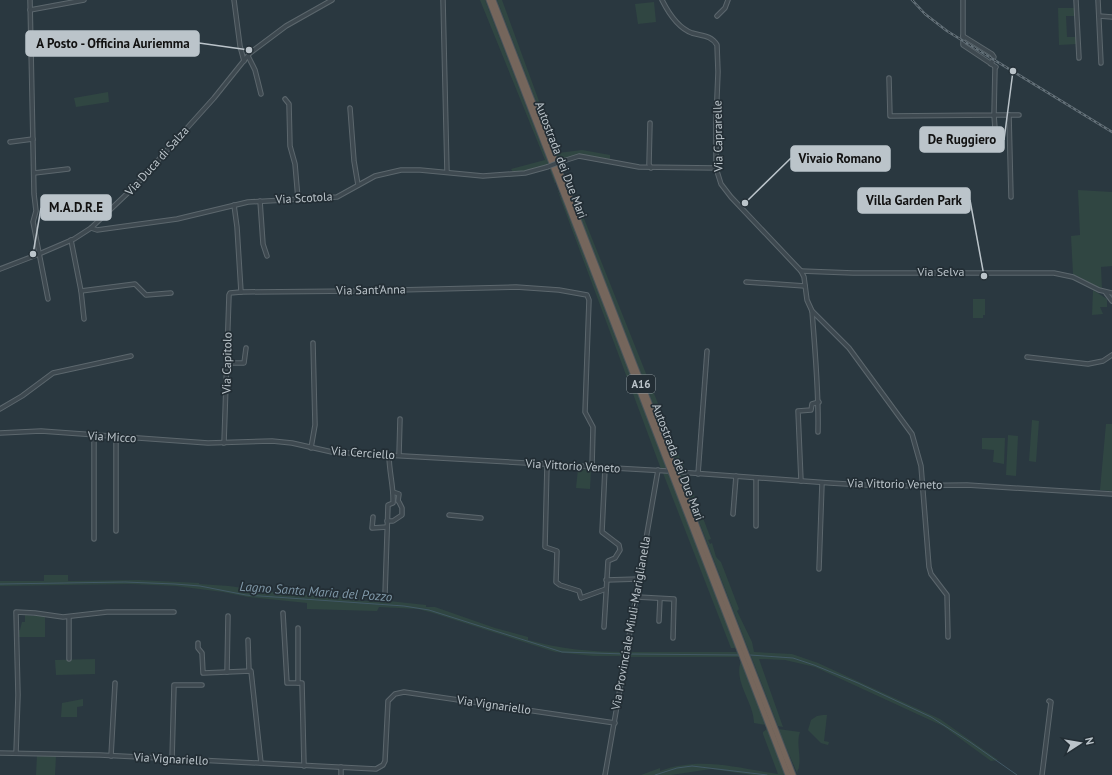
<svg xmlns="http://www.w3.org/2000/svg" width="1112" height="775" viewBox="0 0 1112 775" font-family="'PT Sans',sans-serif">
<style>
.green{fill:#304642}
.lines{fill:none;stroke-linecap:round;stroke-linejoin:round}
.stream{stroke:#425966;stroke-width:1}
.minor-casing{stroke:#5c676d;stroke-width:5.5}
.highway-casing{stroke:#49545a;stroke-width:7}
.minor{stroke:#3e4950;stroke-width:3.5}
.highway{stroke:#75665c;stroke-width:5}
.rail-casing{stroke:#637078;stroke-width:2.5}
.rail{stroke:#232e35;stroke-width:1;stroke-dasharray:3;stroke-linecap:butt}
.minor-bridge-casing{stroke:#5c676d;stroke-width:5.5;stroke-linecap:butt}
.minor-bridge{stroke:#3e4950;stroke-width:3.5}
.labels{text-anchor:middle;stroke-width:3.5;stroke-linejoin:round;paint-order:stroke}
.shield{fill:#232e35;stroke:#8d979d;stroke-width:1}
.shield-label{font-size:11px;font-weight:bold;fill:#bbc4ca}
.street-label{font-size:12px;fill:#bbc4ca;stroke:#232e35}
.water-label{font-size:13px;font-style:italic;fill:#8099a9;stroke:#232e35}
.leader{fill:none;stroke:#bbc4ca;stroke-width:1.5}
.callout-dot{fill:#bbc4ca;stroke:#232e35;stroke-width:1.5}
.callout{fill:#bbc4ca;stroke:#bbc4ca;stroke-width:1.5}
.callout-label{font-size:13px;text-anchor:middle;font-weight:bold;fill:#111}
</style>
<rect width="100%" height="100%" fill="#2a3840"/>
<g class="green">
<polygon points="480,0 485,0 555,180 555,185 565,205 667,469 661,469 548,165 525,172 513,172 511,169 545,160"/>
<polygon points="497,0 502,0 558,153 582,150 610,155 610,160 574,156 559,161"/>
<polygon points="654,2 656,22 638,24 635,4"/>
<polygon points="1058,8 1075,8 1075,16 1066,16 1067,37 1076,37 1077,44 1059,45"/>
<polygon points="108,92 109,102 76,107 74,98"/>
<polygon points="567,176 681,461 684,461 684,470 679,470 577,209 574,196 565,177"/>
<polygon points="1078,190 1112,192 1112,266 1101,267 1102,289 1073,274 1071,236 1080,235"/>
<polygon points="1093,290 1107,299 1107,307 1100,307 1103,314 1092,315"/>
<polygon points="973,299 985,299 985,315 983,315 983,318 973,318"/>
<polygon points="1032,420 1039,421 1036,462 1029,461"/>
<polygon points="1106,424 1112,424 1112,491 1100,490"/>
<polygon points="1008,435 1018,436 1016,476 1006,475"/>
<polygon points="982,438 1005,438 1004,464 993,462 994,450 982,449"/>
<polygon points="578,469 591,470 590,489 576,488"/>
<polygon points="663,473 669,474 736,648 731,648"/>
<polygon points="681,475 687,476 711,539 708,540 710,544 712,543 716,557 721,562 739,609 737,611 752,642 754,652 792,654 818,663 940,719 998,760 991,761 943,726 815,667 785,660 759,659 783,727 778,726"/>
<path d="M44 575H68V581L138 580 199 583V584L229 586 286 594 350 597V600L387 602 389 601 426 605V607H435L495 628 528 637V640C560 649 592 652 625 652L623 656H593L555 652 433 613 418 609 379 607 377 611 307 609V603L248 597 223 592 176 586 130 584 0 586V581H44Z"/>
<polygon points="34,614 45,615 45,637 17,637 17,631 20,630 22,622 25,622 25,615 34,616"/>
<polygon points="629,652 738,652 740,657 628,657"/>
<polygon points="95,659 95,674 56,675 55,660"/>
<path d="M741 661 766 725 754 723C754 702 733 682 741 661Z"/>
<polygon points="83,699 83,706 77,707 77,717 61,717 62,703"/>
<polygon points="823,715 827,715 824,741 829,742 828,745 821,743 808,730 811,720 817,716"/>
<path d="M767 729 785 775H753L711 769 671 775H641L660 768V771C701 756 736 768 778 774L763 734V732Z"/>
<path d="M778 729 800 732C796 743 801 754 799 766 799 770 796 770 798 775Z"/>
<polygon points="37,755 56,756 55,775 36,775"/>
</g>
<g class="lines">
<g class="stream">
<polyline points="0,584 125,582 175,584 200,586 246,595 404,606 429,610 562,652 625,654"/>
<polyline points="629,654 739,655"/>
<polyline points="750,655 793,658 814,665 858,683 931,717 970,742 1017,775"/>
<polyline points="655,775 677,768 692,766 767,775"/>
</g>
<g class="minor-casing">
<g id="minor">
<polyline points="30,0 34,194 36,211 33,222 48,299"/>
<polyline points="234,0 240,46 244,61"/>
<polyline points="443,0 447,172"/>
<path d="M662 0C668 12 678 28 692 33 702 36 711 35 717 45L718 72 716 122V168L721 184 731 197 801 271 804 277 807 300 812 311 849 348 912 434 921 466 929 567 931 574 947 595 948 637"/>
<polyline points="963,0 963,45 996,67"/>
<polyline points="1076,0 1079,58"/>
<polyline points="1098,0 1101,63"/>
<polyline points="30,10 84,0"/>
<polyline points="717,16 725,8 728,0"/>
<polyline points="1099,16 1112,17"/>
<polyline points="963,36 992,54 994,57 991,64"/>
<polyline points="248,56 255,70 261,94"/>
<polyline points="889,78 890,116 994,115 995,67"/>
<polyline points="285,99 289,104 290,146 295,164 298,199"/>
<polyline points="350,108 354,161 358,185"/>
<polyline points="1009,115 1011,197"/>
<polyline points="650,123 649,164 651,168"/>
<polyline points="10,142 33,139"/>
<polyline points="996,142 994,115 1019,115"/>
<polyline points="560,162 579,156 639,167 716,168"/>
<polyline points="34,173 68,169"/>
<polyline points="260,201 263,244 267,256"/>
<polyline points="234,205 237,227 241,292 357,291 516,287 559,290 587,295 589,300 585,412 593,427 592,467"/>
<polyline points="91,228 97,230 177,219 248,202 337,197 375,176 401,170 420,170 483,176 525,173 547,167"/>
<polyline points="71,240 81,291 84,319"/>
<polyline points="0,269 39,254 74,239 91,228 134,187 214,98 250,53 286,26 332,0"/>
<polyline points="801,271 853,273 1054,273 1073,277 1099,290 1112,293"/>
<polyline points="746,282 805,286"/>
<polyline points="81,291 135,284 146,295 171,293"/>
<polyline points="1106,293 1112,301"/>
<path d="M812 311C815 352 819 391 818 432"/>
<polyline points="1027,357 1088,364 1103,361 1112,355"/>
<polyline points="227,363 244,363 246,348"/>
<polyline points="0,409 22,396 53,373 131,356"/>
<polyline points="0,433 41,431 208,443 272,441 292,443 332,452 667,471"/>
<polyline points="116,437 116,531"/>
<polyline points="224,443 229,295 230,293 241,292"/>
<polyline points="311,448 315,425 313,343"/>
<polyline points="399,455 400,419"/>
<polyline points="547,465 545,547 557,551 556,582 560,585 579,591 581,598 606,589"/>
<polyline points="678,472 830,483 881,486 967,485 1112,494"/>
<polyline points="698,474 707,351"/>
<polyline points="801,481 798,411 811,410 812,404 819,402"/>
<polyline points="393,492 399,494 398,501"/>
<polyline points="733,514 736,476"/>
<polyline points="449,515 481,518"/>
<polyline points="373,517 372,528 387,527"/>
<polyline points="387,521 393,521 402,515 402,508 399,502"/>
<polyline points="756,526 756,478"/>
<polyline points="94,539 94,436"/>
<polyline points="819,569 822,483"/>
<polyline points="606,580 639,579"/>
<path d="M385 595 388 505 393 503C394 488 389 472 389 455"/>
<polyline points="637,597 674,599 673,638"/>
<polyline points="283,613 287,683 302,683 304,766"/>
<polyline points="69,617 69,659"/>
<polyline points="659,621 660,599"/>
<polyline points="604,627 608,561 615,558 620,550 619,545 602,532 605,468"/>
<polyline points="248,640 249,671"/>
<polyline points="198,643 198,648 202,653 203,673 251,671 261,763"/>
<polyline points="227,672 228,616"/>
<polyline points="298,683 298,628"/>
<polyline points="0,753 100,755 376,769 383,765 385,761 388,701 395,694 404,692 615,723"/>
<polyline points="16,753 18,695 16,612 35,613 63,617 107,612 174,612"/>
<polyline points="111,756 115,683"/>
<polyline points="172,760 174,685 202,685"/>
<polyline points="341,767 341,775"/>
<polyline points="605,775 658,470"/>
<polyline points="1042,775 1051,702 1049,701"/>
</g>
</g>
<g class="highway-casing">
<g id="highway">
<polyline points="489,0 788,775"/>
<polyline points="493,0 793,775"/>
</g>
</g>
<use href="#minor" class="minor"/>
<use href="#highway" class="highway"/>
<g class="rail-casing">
<polyline id="rail" points="912,0 925,14 947,31 1112,132"/>
</g>
<use href="#rail" class="rail"/>
<g class="minor-bridge-casing">
<polyline id="minor-bridge" points="547,167 560,162"/>
</g>
<use href="#minor-bridge" class="minor-bridge"/>
</g>
<g class="labels">
<rect class="shield" x="627" y="375" width="28" height="18" rx="3"/>
<g class="shield-label">
<text x="641" y="388">A16</text>
</g>
<g class="street-label">
<text transform="translate(718 136) rotate(-91)" y="4">Via Caprarelle</text>
<text transform="translate(561 160) rotate(69)" y="4">Autostrada dei Due Mari</text>
<text transform="translate(157 161) rotate(-48)" y="4">Via Duca di Salza</text>
<text transform="translate(304 198) rotate(-3)" y="4">Via Scotola</text>
<text x="941" y="276">Via Selva</text>
<text transform="translate(371 290) rotate(-1)" y="4">Via Sant'Anna</text>
<text transform="translate(227 363) rotate(-89)" y="4">Via Capitolo</text>
<text transform="translate(112 437) rotate(3)" y="4">Via Micco</text>
<text transform="translate(363 453) rotate(4)" y="4">Via Cerciello</text>
<text transform="translate(678 462) rotate(69)" y="4">Autostrada dei Due Mari</text>
<text transform="translate(573 466) rotate(3)" y="4">Via Vittorio Veneto</text>
<text transform="translate(895 484) rotate(1)" y="4">Via Vittorio Veneto</text>
<text transform="translate(631 623) rotate(-80)" y="4">Via Provinciale Miuli-Mariglianella</text>
<text transform="translate(494 705) rotate(8)" y="4">Via Vignariello</text>
<text transform="translate(171 759) rotate(3)" y="4">Via Vignariello</text>
</g>
<g class="water-label">
<text transform="translate(316 591) rotate(4)" y="5">Lagno Santa Maria del Pozzo</text>
</g>
</g>
<path class="leader" d="M249 50L199 43M1013 71L1004 140M745 203L791 158M984 276L970 200M33 254L41 208"/>
<g class="callout-dot">
<circle cx="249" cy="50" r="4"/>
<circle cx="1013" cy="71" r="4"/>
<circle cx="745" cy="203" r="4"/>
<circle cx="984" cy="276" r="4"/>
<circle cx="33" cy="254" r="4"/>
</g>
<g class="callout">
<rect x="26" y="31" width="173" height="25" rx="4"/>
<rect x="920" y="127" width="84" height="25" rx="4"/>
<rect x="791" y="146" width="99" height="25" rx="4"/>
<rect x="858" y="188" width="112" height="25" rx="4"/>
<rect x="41" y="195" width="70" height="25" rx="4"/>
</g>
<g class="callout-label">
<text x="113" y="48">A Posto - Officina Auriemma</text>
<text x="962" y="144">De Ruggiero</text>
<text x="840" y="163">Vivaio Romano</text>
<text x="914" y="205">Villa Garden Park</text>
<text x="76" y="212">M.A.D.R.E</text>
</g>
<g transform="translate(1080 743) rotate(78)" stroke="#232e35" stroke-width="3" paint-order="stroke">
<path d="M0-3L7 15L0 10L-7 15Z" fill="#bbc4ca"/>
<text y="-6" font-size="11" font-weight="bold" text-anchor="middle" fill="#bbc4ca">N</text>
</g>
</svg>
